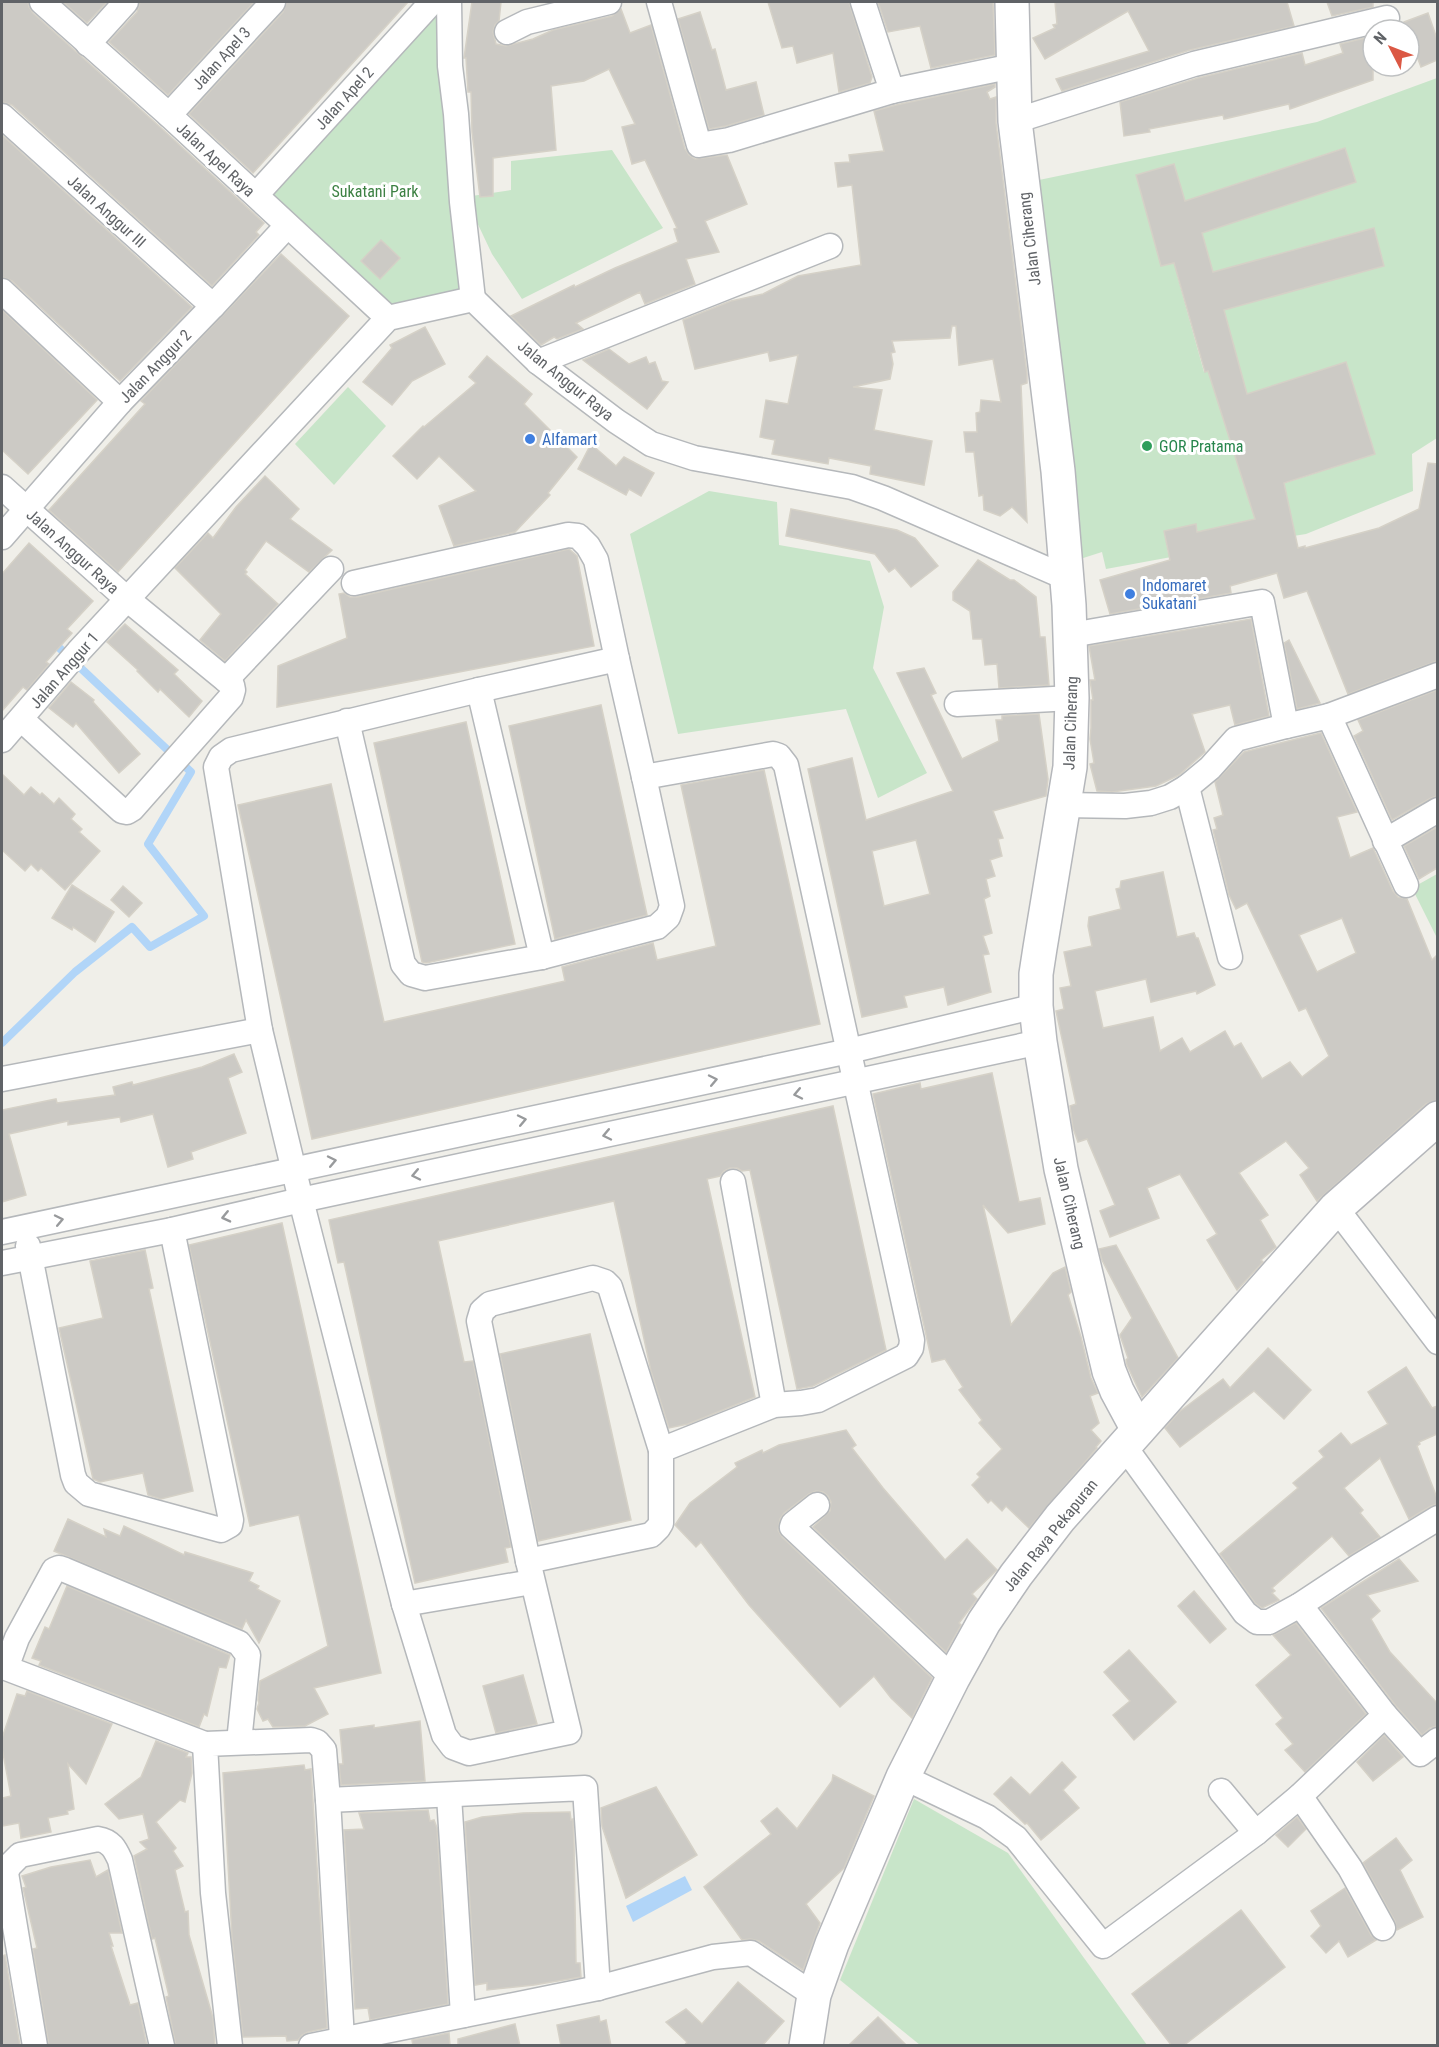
<svg xmlns="http://www.w3.org/2000/svg" width="1439" height="2047" viewBox="0 0 1439 2047" font-family="'Roboto Condensed',sans-serif">
<style>
.green{fill:#c8e5c9;fill-rule:evenodd}
.water{fill:#b1d5f8}
.lines{fill:none;stroke-linecap:round;stroke-linejoin:round}
.stream{stroke:#b1d5f8;stroke-width:8}
.building{fill:#cccac5;stroke:#d5d1c7;stroke-width:1.5;fill-rule:evenodd}
.street-casing{stroke:#b5b8bb;stroke-width:27}
.secondary-casing{stroke:#b5b7bb;stroke-width:36}
.street{stroke:#fff;stroke-width:24}
.secondary{stroke:#fff;stroke-width:33}
.oneway{stroke:#989a9c}
.shop-dot{fill:#3f7fe0;stroke:#fff;stroke-width:2}
.leisure-dot{fill:#2e9e5b;stroke:#fff;stroke-width:2}
.labels{text-anchor:middle;stroke-width:6;stroke-linejoin:round;paint-order:stroke}
.street-label{font-size:16px;fill:#606367;stroke:#fff}
.park-label{font-size:16px;fill:#3d8143;stroke:#fff}
.shop-label{font-size:16px;fill:#366cbe;stroke:#fff;text-anchor:start}
.leisure-label{font-size:16px;fill:#27864d;stroke:#fff;text-anchor:start}
</style>
<rect width="100%" height="100%" fill="#f0efe9"/>
<g class="green">
<polygon points="449,2 473,299 388,318 256,195"/>
<path d="M1437 78V438L1412 454 1413 491 1306 534 1231 546 1106 569 1102 552 1077 560 1044 280 1039 180 1317 122ZM1344 148 1356 182 1208 193H1209ZM1174 164 1200 255 1162 266 1136 175ZM1373 228 1384 266 1245 304 1235 266ZM1177 275 1237 362 1204 372ZM1346 362 1375 454 1248 495 1219 403ZM1290 511 1294 529 1214 547 1210 529ZM1196 524 1200 546 1168 553 1164 531Z"/>
<polygon points="612,150 663,228 522,299 492,254 465,197 511,190 511,161"/>
<polygon points="348,387 386,426 334,485 295,444"/>
<polygon points="709,491 777,502 779,545 870,561 884,607 873,668 927,773 878,798 846,709 678,734 630,534"/>
<polygon points="1437,874 1437,938 1412,888"/>
<polygon points="914,1799 1008,1853 1147,2045 920,2045 840,1980"/>
</g>
<polygon class="water" points="685,1876 692,1890 633,1922 626,1906"/>
<g class="lines">
<polyline class="stream" points="2,1043 75,972 132,927 150,947 204,916 148,844 191,772 52,641"/>
</g>
<g class="building">
<polygon points="2,2 28,2 29,7 33,13 159,126 264,223 256,232 259,235 212,286 12,105 2,102"/>
<polygon points="63,2 107,2 87,23"/>
<polygon points="140,2 254,2 168,95 109,42 137,12"/>
<polygon points="287,2 408,2 253,173 189,114 283,12"/>
<polygon points="472,2 501,2 499,21 495,25 493,32 496,44 506,46 533,39 553,30 612,16 621,9 630,33 651,25 685,149 689,155 695,159 727,155 747,204 705,221 719,252 686,259 695,284 645,304 640,292 576,323 583,329 557,339 554,337 541,345 511,316 574,285 575,287 615,268 678,242 674,229 677,228 645,160 632,164 622,127 635,124 609,69 584,81 551,86 556,150 493,158 493,196 480,197 472,132 471,92 468,92 466,58 464,58"/>
<polygon points="768,2 849,2 872,77 870,83 839,92 833,53 797,63 793,46 782,48"/>
<polygon points="878,2 993,2 995,55 931,68 920,26 888,32"/>
<polygon points="1055,2 1287,2 1294,26 1190,50 1062,91 1056,79 1149,51 1128,11 1045,59 1033,38 1055,28 1053,25 1057,24"/>
<polygon points="1327,2 1373,2 1373,7 1332,16"/>
<polygon points="700,12 712,50 715,49 726,90 756,82 764,115 726,126 709,129 678,19"/>
<polygon points="1428,13 1437,39 1437,60 1421,67 1404,22"/>
<polygon points="1373,36 1373,80 1290,109 1289,104 1224,119 1223,115 1149,129 1150,132 1124,136 1120,102 1198,78 1302,53 1305,65 1343,53 1340,44"/>
<polygon points="995,84 995,87 987,92 990,99 996,97 996,123 1027,374 1027,383 1021,385 1027,522 1012,507 1000,516 984,510 983,495 979,496 974,452 966,452 964,432 977,432 976,413 980,412 981,400 1001,402 993,359 959,365 956,326 952,326 950,338 892,341 895,352 891,353 893,364 890,379 853,387 882,390 874,430 932,441 924,485 870,474 871,466 829,458 828,464 772,454 775,440 760,437 766,400 788,404 798,355 770,361 768,352 695,369 683,320 731,301 763,294 798,276 861,265 852,185 838,187 835,163 850,162 849,155 884,151 874,111 896,105"/>
<polygon points="2,135 192,307 120,381 12,281 2,277"/>
<polygon points="1345,148 1356,182 1202,233 1213,272 1374,228 1384,266 1224,310 1247,394 1346,362 1375,454 1284,483 1298,548 1305,546 1305,548 1379,528 1419,509 1428,463 1437,464 1437,661 1348,694 1307,591 1284,598 1277,573 1230,586 1231,593 1110,614 1100,580 1170,560 1164,531 1196,524 1197,532 1255,519 1208,371 1205,372 1174,263 1161,266 1136,175 1174,164 1185,201"/>
<polygon points="381,240 400,258 380,279 361,261"/>
<polygon points="281,254 349,316 118,572 49,510 145,404 141,401"/>
<polygon points="2,310 97,400 28,474 2,450"/>
<polygon points="425,327 445,364 412,381 392,405 363,382 392,348 390,345"/>
<polygon points="609,349 629,364 646,357 649,364 655,362 662,381 668,382 647,409 583,360"/>
<polygon points="487,356 532,394 524,404 577,457 548,493 550,495 515,532 454,546 439,506 476,491 439,456 417,479 393,456 423,426 424,427 476,383 469,377"/>
<polygon points="591,444 616,466 624,457 654,473 641,496 629,489 626,495 578,469"/>
<polygon points="265,476 299,509 290,519 332,550 309,572 266,541 245,570 247,572 245,574 278,604 225,661 200,640 221,614 175,568 208,533 213,538 236,507"/>
<polygon points="791,509 897,530 915,538 938,566 911,587 895,568 889,572 875,554 786,536"/>
<polygon points="29,543 93,601 67,629 72,633 46,662 49,664 27,690 23,687 2,711 2,574"/>
<polygon points="569,549 577,556 594,646 277,707 278,666 347,638 339,594 344,593 350,597 357,597"/>
<polygon points="978,560 1010,580 1014,580 1036,597 1040,637 1045,637 1049,685 999,688 997,664 985,665 982,639 973,639 970,611 953,600 953,592"/>
<polygon points="1251,619 1269,716 1235,725 1230,705 1192,714 1205,752 1179,775 1156,786 1112,792 1097,791 1090,764 1094,763 1090,739 1091,728 1091,700 1093,700 1090,680 1095,680 1089,646"/>
<polygon points="125,624 178,670 174,674 202,701 189,717 160,689 158,692 137,671 138,670 107,642"/>
<polygon points="1289,640 1320,703 1297,709 1284,643"/>
<path d="M924 668 936 693 931 695 962 759 999 741 996 720H1002V716L1039 714 1048 779 1046 796 993 811 1003 838 998 839 1002 856 990 860 995 876 986 879 990 896 984 899 992 933 983 936 989 954 983 955 991 992 948 1005 944 987 904 996 907 1007 862 1017 808 769 852 758 866 820 953 791 897 673ZM916 840 930 894 884 906 872 851Z"/>
<polygon points="71,682 94,700 93,702 140,754 119,773 76,723 73,727 49,708"/>
<polygon points="1437,690 1437,796 1431,798 1392,820 1354,736 1363,731 1358,720"/>
<polygon points="601,705 647,915 555,939 509,726"/>
<polygon points="466,722 515,944 426,963 422,962 374,743"/>
<path d="M1321 733 1357 812 1337 817 1350 858 1373 848 1374 850 1393 891 1398 897 1407 899 1432 960 1437 955V1100L1426 1104 1317 1201 1300 1175 1309 1168 1286 1141 1239 1173 1268 1215 1260 1220 1276 1247 1261 1260 1263 1262 1237 1290 1207 1240 1217 1234 1180 1174 1147 1188 1159 1218 1110 1237 1100 1211 1115 1205 1087 1139 1078 1142 1073 1128 1070 1106 1076 1104 1056 1011 1064 1009 1060 988 1071 986 1064 952 1092 946 1088 926 1089 917 1121 909 1116 889 1120 888 1121 881 1163 872 1177 937 1194 933 1196 938H1198L1215 985 1197 994 1196 991 1151 1002 1146 979 1095 991 1103 1028 1153 1017 1160 1051 1182 1038 1190 1052 1225 1031 1234 1047 1241 1043 1262 1079 1290 1062 1302 1077 1329 1056 1306 1008 1299 1011 1247 903 1236 909 1229 895 1213 830 1217 829 1214 818 1223 815 1215 782 1244 752ZM1342 918 1356 953 1317 972 1299 935Z"/>
<polygon points="764,770 820,1024 312,1139 238,805 331,784 384,1022 565,981 562,967 653,943 657,960 716,946 681,785"/>
<polygon points="2,774 24,795 31,787 40,795 42,793 54,804 59,798 75,814 71,819 82,829 79,832 100,851 65,890 41,868 38,871 31,864 25,871 2,850"/>
<polygon points="1437,827 1437,868 1419,879 1404,846"/>
<polygon points="72,885 114,912 95,942 73,927 72,930 52,918"/>
<polygon points="123,886 142,903 129,917 111,900"/>
<polygon points="234,1054 242,1072 228,1078 246,1133 191,1152 193,1159 168,1167 153,1114 121,1122 120,1117 68,1125 68,1121 9,1134 26,1195 2,1202 2,1110 56,1099 57,1103 115,1095 113,1087 132,1082 133,1085 202,1067"/>
<polygon points="992,1073 1019,1202 1040,1198 1045,1224 1008,1233 983,1205 1011,1325 1053,1273 1065,1267 1071,1292 1068,1295 1081,1337 1091,1378 1098,1393 1090,1396 1099,1423 1091,1430 1101,1441 1096,1447 1097,1448 1029,1528 1006,1506 1002,1511 991,1500 988,1503 972,1485 980,1477 977,1474 1002,1449 979,1423 982,1420 959,1390 963,1387 945,1359 932,1362 873,1094 920,1083 921,1089"/>
<polygon points="833,1106 886,1350 813,1386 797,1389 750,1170 742,1171 737,1168 730,1168 724,1171 720,1176 707,1179 755,1397 688,1424 669,1428 651,1371 614,1201 438,1241 464,1362 473,1361 511,1547 505,1548 508,1562 415,1583 344,1262 338,1263 329,1220"/>
<polygon points="282,1223 381,1673 314,1688 328,1714 305,1726 273,1727 268,1719 263,1721 257,1709 259,1703 258,1700 260,1681 328,1646 299,1515 250,1526 189,1245"/>
<polygon points="1116,1245 1178,1358 1142,1397 1127,1365 1126,1360 1128,1358 1120,1335 1132,1318 1102,1260 1099,1249"/>
<polygon points="145,1250 153,1288 149,1289 193,1491 161,1499 148,1495 143,1473 100,1482 93,1479 59,1328 103,1318 90,1261"/>
<polygon points="590,1334 631,1520 538,1541 500,1354"/>
<polygon points="1268,1348 1311,1390 1284,1419 1254,1391 1180,1447 1165,1428 1179,1412 1223,1379 1230,1388"/>
<polygon points="1406,1367 1432,1408 1437,1406 1437,1434 1419,1442 1420,1444 1417,1446 1437,1498 1437,1504 1431,1506 1409,1519 1380,1458 1344,1488 1363,1510 1360,1513 1380,1537 1349,1556 1332,1536 1272,1588 1275,1591 1272,1593 1279,1600 1262,1608 1255,1603 1220,1554 1298,1488 1293,1483 1324,1457 1319,1451 1341,1433 1351,1445 1388,1424 1368,1392"/>
<polygon points="846,1430 856,1445 852,1448 883,1488 945,1560 967,1539 997,1570 972,1594 977,1599 959,1623 961,1625 946,1652 813,1527 830,1511 831,1502 828,1496 823,1492 816,1491 809,1494 784,1513 780,1519 778,1530 782,1537 932,1678 912,1718 891,1698 874,1676 840,1707 749,1605 701,1542 696,1547 675,1525 690,1503 737,1467 735,1463 762,1450 763,1453 779,1445"/>
<polygon points="68,1519 106,1537 104,1529 120,1536 124,1526 184,1555 185,1552 253,1573 249,1581 259,1586 257,1589 280,1601 259,1643 246,1620 242,1629 54,1551"/>
<polygon points="1399,1559 1418,1581 1367,1595 1380,1611 1371,1619 1390,1652 1437,1703 1437,1726 1430,1728 1422,1735 1396,1706 1321,1608"/>
<polygon points="67,1586 230,1655 226,1668 219,1667 207,1716 204,1714 199,1727 39,1665 41,1661 32,1658 45,1627 49,1629"/>
<polygon points="1194,1591 1226,1629 1210,1643 1178,1606"/>
<polygon points="1296,1623 1366,1714 1305,1772 1285,1750 1293,1744 1276,1724 1283,1718 1256,1685 1291,1655 1273,1635"/>
<polygon points="1129,1650 1176,1702 1134,1740 1113,1715 1130,1701 1104,1672"/>
<polygon points="523,1675 537,1724 496,1733 483,1686"/>
<polygon points="27,1691 112,1724 86,1784 68,1764 74,1809 67,1811 68,1814 48,1818 51,1832 21,1838 19,1823 2,1826 2,1798 11,1796 2,1748 2,1738 17,1694 25,1696"/>
<polygon points="420,1721 425,1781 341,1785 339,1764 343,1764 340,1730 374,1725 374,1728"/>
<polygon points="1384,1735 1403,1757 1373,1781 1357,1762"/>
<polygon points="156,1741 188,1753 186,1757 191,1757 192,1773 185,1802 180,1800 156,1822 176,1848 173,1851 183,1866 175,1870 185,1912 188,1911 189,1935 213,2018 215,2046 176,2046 166,1997 169,1996 155,1938 152,1939 134,1856 147,1849 140,1842 149,1839 143,1814 119,1819 105,1804 141,1777"/>
<polygon points="1062,1762 1076,1777 1063,1790 1079,1808 1041,1840 1027,1823 1025,1824 994,1794 1011,1777 1030,1795"/>
<polygon points="304,1765 305,1770 311,1769 327,2028 308,2032 302,2035 298,2040 287,2041 286,2036 243,2037 232,1937 223,1773"/>
<polygon points="833,1775 874,1796 844,1868 806,1904 820,1923 803,1970 759,1941 750,1939 742,1940 704,1887 771,1834 761,1821 777,1808 797,1829 832,1781"/>
<polygon points="656,1787 697,1855 626,1898 602,1826 601,1808"/>
<polygon points="428,1810 430,1821 434,1820 437,1828 448,2004 370,2020 368,2008 355,2009 344,1830 364,1829 359,1813"/>
<polygon points="570,1812 571,1820 573,1819 574,1844 576,1963 580,1963 581,1977 534,1985 487,1990 487,1983 475,1985 465,1822 482,1817 523,1813"/>
<polygon points="1297,1817 1306,1829 1288,1847 1276,1835"/>
<polygon points="1396,1838 1412,1860 1400,1870 1423,1917 1397,1930 1395,1921 1363,1863"/>
<polygon points="90,1860 96,1877 108,1870 122,1933 109,1933 113,1946 111,1946 130,2005 138,2003 147,2046 49,2046 33,1949 37,1948 23,1888 26,1887 22,1876 51,1867"/>
<polygon points="1345,1888 1371,1935 1376,1940 1348,1957 1339,1941 1326,1953 1311,1936 1321,1926 1311,1911"/>
<polygon points="1241,1910 1285,1967 1183,2046 1172,2046 1132,1994"/>
<polygon points="5,1955 20,2046 2,2046 2,1956"/>
<polygon points="738,1982 784,2021 762,2046 684,2046 687,2042 666,2022 686,2009 702,2024"/>
<polygon points="599,2016 600,2022 606,2020 611,2046 561,2046 557,2025"/>
<polygon points="878,2017 907,2046 848,2046"/>
<polygon points="515,2024 520,2046 458,2046 458,2039"/>
<polygon points="449,2033 450,2046 413,2046 412,2040"/>
</g>
<g class="lines">
<g class="street-casing">
<g id="street">
<polyline points="42,2 169,115 388,318"/>
<polyline points="449,2 450,66 456,114 462,202 473,299"/>
<polyline points="659,2 699,145 729,140 892,91 863,2"/>
<polyline points="507,32 527,22 609,2"/>
<polyline points="88,44 126,2"/>
<polyline points="892,91 1013,66"/>
<polyline points="169,115 273,2"/>
<polyline points="2,116 213,306"/>
<polyline points="1015,121 1194,64 1387,18"/>
<polyline points="256,195 432,2"/>
<polyline points="2,291 120,402"/>
<polyline points="473,299 538,362 616,421 651,444 694,458 852,487 883,498 1067,578"/>
<polyline points="538,362 830,246"/>
<polyline points="2,487 127,599 232,685 233,690 231,697 132,809 127,812 122,811 21,719"/>
<polyline points="2,537 120,402 213,306 287,226"/>
<polyline points="354,583 568,535 578,536 588,546 596,560 617,659"/>
<polyline points="1071,635 1262,602 1286,726 1329,716 1406,885"/>
<polygon points="617,659 644,777 773,754 779,756 786,765 912,1340 911,1348 906,1356 818,1400 801,1403 774,1405 661,1450 661,1523 658,1528 651,1535 528,1561 569,1732 469,1753 453,1747 444,1735 404,1604 301,1200 260,1030 216,767 221,757 231,750 479,690"/>
<polyline points="226,680 331,569"/>
<polyline points="479,690 542,957"/>
<polyline points="957,704 1072,698"/>
<polyline points="1329,716 1438,675"/>
<polyline points="347,721 403,964 411,974 425,978 542,957 657,927 668,917 672,906 644,777"/>
<polyline points="2,740 78,652 388,318 473,299"/>
<polyline points="1187,787 1230,957"/>
<polyline points="1063,805 1125,806 1151,803 1170,797 1187,787 1210,768 1236,739 1286,726"/>
<polyline points="1385,841 1438,810"/>
<polyline points="2,1079 260,1030"/>
<polyline points="733,1182 774,1405"/>
<polyline points="1336,1208 1438,1342"/>
<polyline points="2,1232 849,1051 1036,1006"/>
<polyline points="28,1246 73,1475 76,1483 89,1494 221,1530 230,1525 231,1520 172,1230"/>
<polyline points="2,1263 172,1230 301,1200 1040,1042"/>
<polyline points="1124,1446 1245,1613 1257,1622 1269,1622 1300,1605 1359,1566 1438,1518"/>
<polyline points="817,1505 793,1524 792,1527 953,1678"/>
<polyline points="528,1561 479,1321 482,1311 490,1304 593,1278 605,1282 610,1287 661,1450"/>
<polyline points="404,1604 532,1582"/>
<polyline points="1300,1605 1385,1715"/>
<polyline points="205,1744 6,1668 17,1638 54,1570 59,1568 65,1570 239,1643 248,1655 239,1742"/>
<polyline points="903,1777 987,1817 1016,1838 1103,1946 1256,1833 1300,1796 1385,1715 1420,1754 1438,1740"/>
<polyline points="1221,1791 1256,1833"/>
<polyline points="449,1796 463,2015"/>
<polyline points="1300,1796 1350,1868 1383,1928"/>
<polyline points="328,1800 342,2039"/>
<path d="M35 2046 6 1873 9 1866 20 1855 98 1839C111 1841 115 1849 120 1860L162 2046"/>
<polyline points="230,2046 213,1893 205,1744 311,1740 317,1742 324,1750 328,1800 585,1788 598,1988"/>
<polyline points="311,2046 598,1988 713,1957 751,1953 814,1995"/>
</g>
</g>
<g class="secondary-casing">
<g id="secondary">
<polyline points="1012,2 1015,121 1058,471 1069,605 1072,698 1070,767 1040,948 1036,974 1036,1006 1040,1042 1061,1169 1109,1371 1117,1391 1138,1430"/>
<polyline points="806,2046 814,1995 832,1944 903,1777 953,1678 984,1622 1016,1575 1060,1518 1336,1208 1438,1118"/>
</g>
</g>
<use href="#street" class="street"/>
<use href="#secondary" class="secondary"/>
</g>
<defs><path id="oneway-chevron" d="M-2-3.5L2.5 0L-2 3.5" fill="none" stroke-width="1.6" stroke-linecap="round" stroke-linejoin="round" transform="scale(1.5)"/></defs>
<g class="oneway">
<use href="#oneway-chevron" transform="translate(713 1080) rotate(-12)"/>
<use href="#oneway-chevron" transform="translate(798 1094) rotate(168)"/>
<use href="#oneway-chevron" transform="translate(522 1120) rotate(-12)"/>
<use href="#oneway-chevron" transform="translate(607 1135) rotate(168)"/>
<use href="#oneway-chevron" transform="translate(332 1161) rotate(-12)"/>
<use href="#oneway-chevron" transform="translate(416 1175) rotate(168)"/>
<use href="#oneway-chevron" transform="translate(226 1217) rotate(167)"/>
<use href="#oneway-chevron" transform="translate(59 1220) rotate(-12)"/>
</g>
<g class="shop-dot">
<circle cx="530" cy="439" r="6"/>
<circle cx="1130" cy="594" r="6"/>
</g>
<circle class="leisure-dot" cx="1147" cy="446" r="6"/>
<g class="labels">
<g class="street-label">
<text transform="translate(221 58) rotate(-48)" y="6">Jalan Apel 3</text>
<text transform="translate(344 98) rotate(-48)" y="6">Jalan Apel 2</text>
<text transform="translate(216 159) rotate(43)" y="6">Jalan Apel Raya</text>
<text transform="translate(107 211) rotate(42)" y="6">Jalan Anggur III</text>
<text transform="translate(1029 239) rotate(-97)" y="6">Jalan Ciherang</text>
<text transform="translate(155 366) rotate(-46)" y="6">Jalan Anggur 2</text>
<text transform="translate(566 380) rotate(39)" y="6">Jalan Anggur Raya</text>
<text transform="translate(73 551) rotate(42)" y="6">Jalan Anggur Raya</text>
<text transform="translate(64 670) rotate(-49)" y="6">Jalan Anggur 1</text>
<text transform="translate(1070 723) rotate(-88)" y="6">Jalan Ciherang</text>
<text transform="translate(1070 1203) rotate(77)" y="6">Jalan Ciherang</text>
<text transform="translate(1050 1535) rotate(-51)" y="6">Jalan Raya Pekapuran</text>
</g>
<g class="park-label">
<text x="375" y="197">Sukatani Park</text>
</g>
<g class="shop-label">
<text x="542" y="445">Alfamart</text>
<text x="1142" y="591">Indomaret<tspan x="1142" dy="18">Sukatani</tspan></text>
</g>
<g class="leisure-label">
<text x="1159" y="452">GOR Pratama</text>
</g>
</g>
<rect width="1439" height="2047" fill="none" stroke="#606367" stroke-width="6"/>
<g transform="translate(1391 48) rotate(312)"><circle r="28" fill="#ffffff" stroke="#bfc1c2" stroke-width="1.5"/>
<path d="M0-4.5L10 22L0 15L-10 22Z" fill="#db5844"/>
<text y="-9" font-size="16" font-weight="bold" text-anchor="middle" fill="#606367">N</text>
</g>
</svg>
